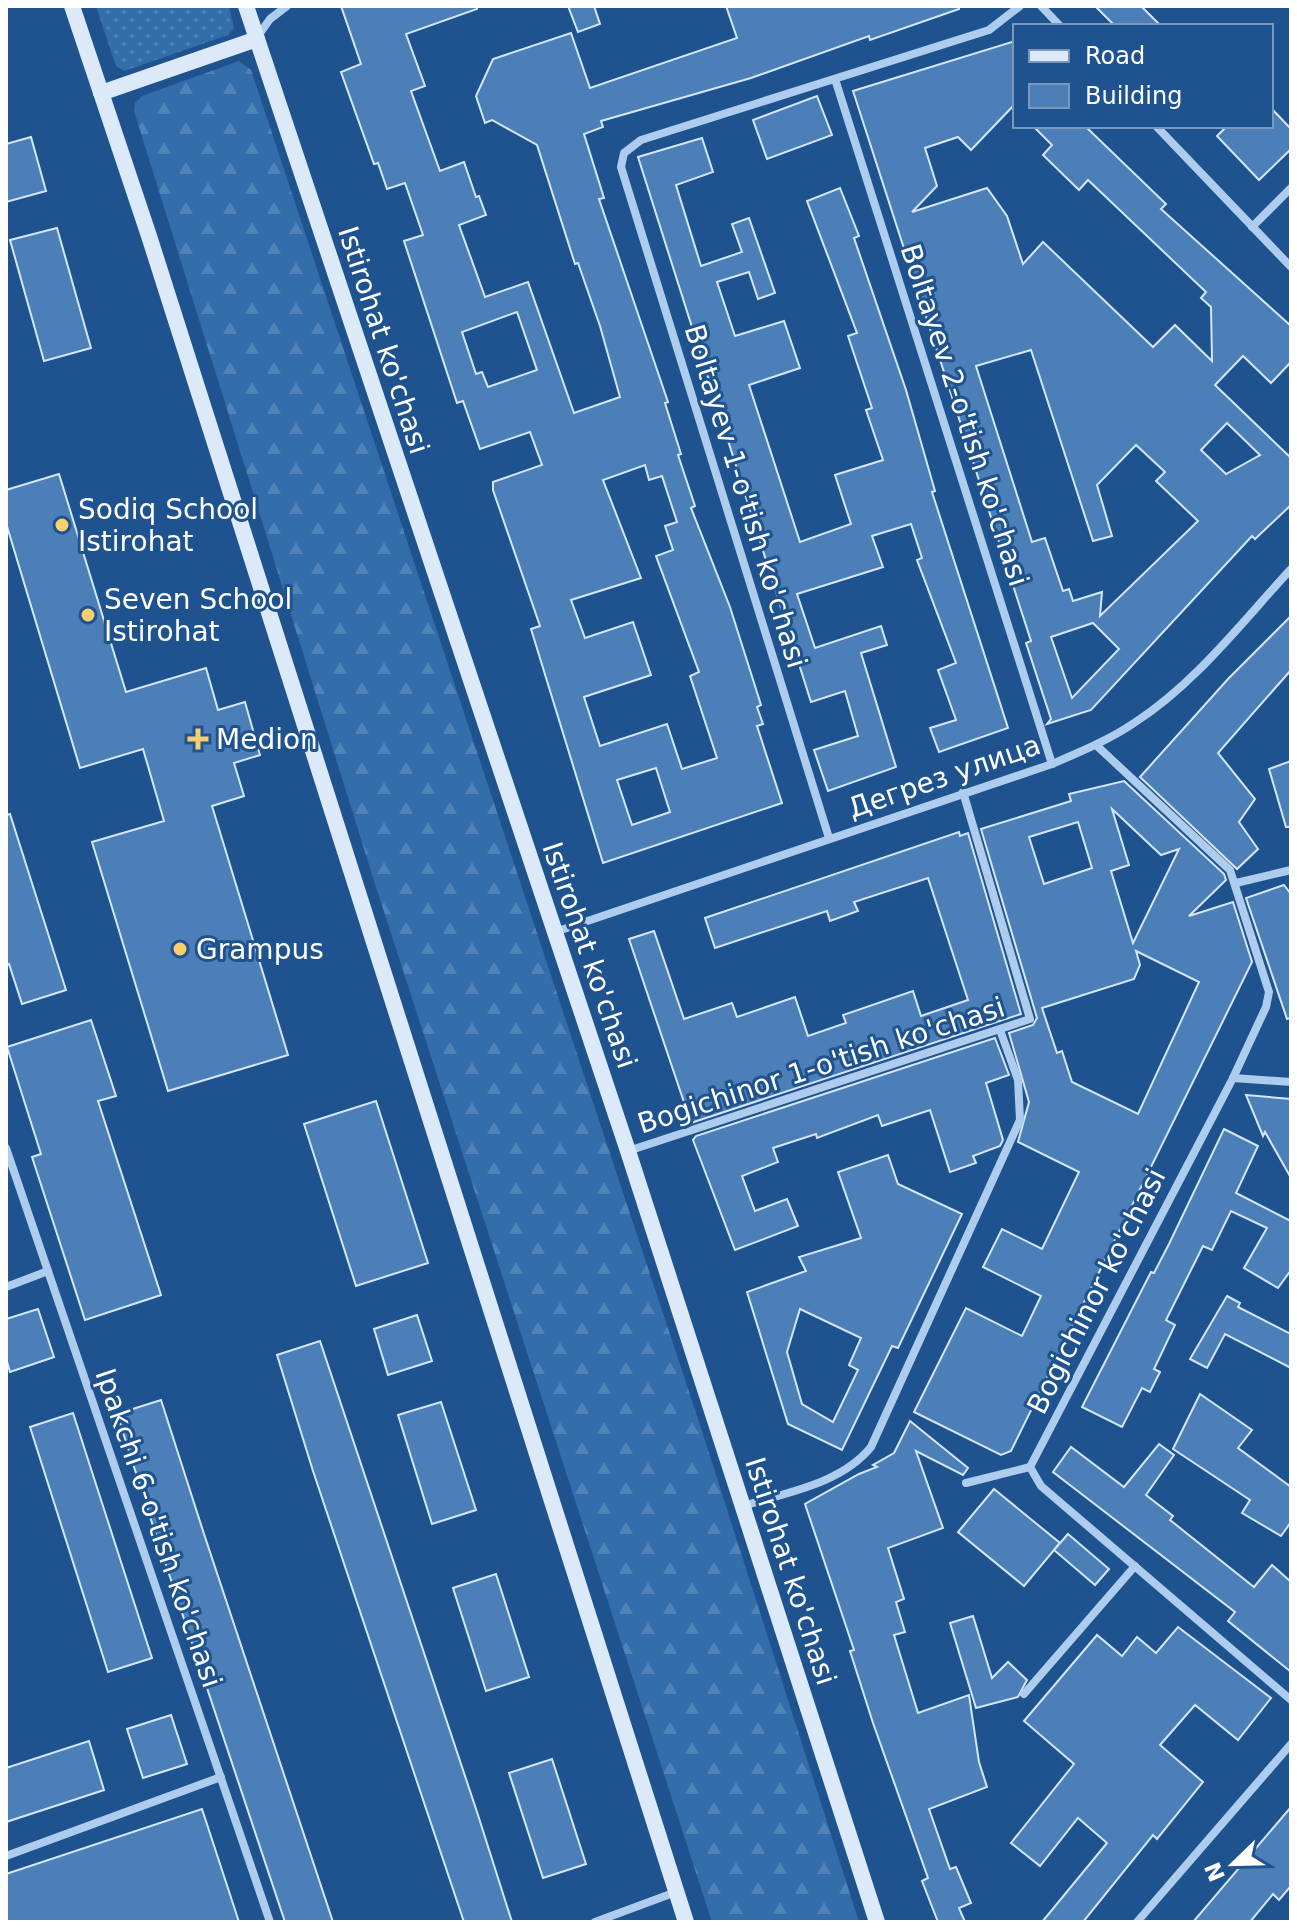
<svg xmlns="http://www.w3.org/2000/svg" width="1297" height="1928" viewBox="0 0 1297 1928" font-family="'DejaVu Sans',sans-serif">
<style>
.grass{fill:url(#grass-dots)}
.forest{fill:url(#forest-firs)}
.building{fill:#4c7fb8;stroke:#d4e6f9;stroke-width:2;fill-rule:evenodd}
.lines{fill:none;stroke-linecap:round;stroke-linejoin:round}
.minor{stroke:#aecced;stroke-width:8}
.secondary{stroke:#dbe9f9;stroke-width:16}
.poi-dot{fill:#fbcf6e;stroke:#1f538f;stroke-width:3}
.labels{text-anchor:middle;stroke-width:6;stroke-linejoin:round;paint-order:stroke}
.street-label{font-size:28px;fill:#fff;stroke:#1f538f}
.poi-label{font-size:28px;fill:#fff;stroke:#1f538f;text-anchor:start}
</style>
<defs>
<pattern id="grass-dots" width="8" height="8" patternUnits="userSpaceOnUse" patternTransform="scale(2)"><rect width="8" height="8" fill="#336dac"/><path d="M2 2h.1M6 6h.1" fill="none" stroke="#5283b8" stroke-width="1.8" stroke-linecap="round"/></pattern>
<pattern id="forest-firs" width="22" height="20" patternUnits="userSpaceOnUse" patternTransform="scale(2)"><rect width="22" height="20" fill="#336dac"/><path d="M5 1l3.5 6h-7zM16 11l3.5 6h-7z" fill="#5283b8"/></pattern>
</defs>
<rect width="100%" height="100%" fill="#1f538f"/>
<polygon class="grass" points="96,6 229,6 234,28 228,35 124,71 116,66"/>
<polygon class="forest" points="239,61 251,70 702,1431 859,1922 712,1922 375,884 134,111 135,103 142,96"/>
<g class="building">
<path d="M341 6H476L477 9 406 34 425 86 411 91 440 171 464 162 476 197 479 196 486 215 459 225 485 297 528 282 574 413 620 397 600 326 578 263 575 264 537 145 492 120 485 123 476 96 493 59 571 33 590 88 737 38 726 6H959V9L870 40 869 36 751 78 601 121 603 127 584 134 604 198 599 199 668 402 665 403 681 454 678 455 695 506 691 508 730 607 761 705 757 707 763 724 757 726 782 803 603 863 531 629 540 626 493 490V482L542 465 530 432 480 449 463 401 457 403 404 241 423 235 405 183 387 189 378 163 374 164 341 72 361 64ZM517 312 537 370 488 387 482 372 476 374 462 332ZM645 465 649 480 662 476 677 522 665 526 673 550 656 556 699 672 690 676 717 758 682 769 667 724 600 746 584 697 651 675 633 622 585 638 571 600 641 578 603 480ZM656 768 670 812 632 825 617 780Z"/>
<polygon points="568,6 594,6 600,24 578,32"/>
<polygon points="1095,6 1141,6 1161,26 1115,26"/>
<path d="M1015 41V104L971 150 958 137 925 148 937 186 912 212 987 188 1007 216 1023 264 1043 242 1153 347 1175 325 1212 361 1211 307 1201 298 1206 292 1088 180 1079 190 1043 155 1052 145 1033 126H1085L1166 204 1161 209 1291 326V362L1271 383 1243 356 1215 385 1291 458V505L1255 539 1252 536 1091 710 1047 724 1051 719 1026 643 1031 641 853 91ZM1031 350 1093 541 1112 536 1097 485 1136 445 1165 472 1156 481 1198 521 1100 616 1102 592 1073 601 1069 589 1063 591 1045 538 1032 542 976 366ZM1227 423 1260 455 1226 474 1201 450ZM1093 623 1119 649 1072 698 1051 637Z"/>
<polygon points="817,96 832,135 767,159 753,120"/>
<polygon points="1271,108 1291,129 1291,149 1259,180 1217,136 1227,126 1271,126"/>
<polygon points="31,137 46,191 6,202 6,144"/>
<polygon points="702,138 713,172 676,185 701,266 742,252 732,224 749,218 775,293 758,299 749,272 717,282 735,336 784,321 800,368 749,385 800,542 851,524 835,475 883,460 866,410 872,408 848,336 857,333 807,201 840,188 859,236 854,238 906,390 935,491 932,492 1008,728 939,752 930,728 956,720 938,670 956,663 917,560 922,558 911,524 872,536 883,567 797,594 815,648 881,626 887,645 861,653 896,767 828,791 814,750 858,736 845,691 811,702 638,157"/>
<polygon points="57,228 91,348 44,361 10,240"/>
<polygon points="59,474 126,692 206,668 218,710 245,702 260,755 234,763 244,796 212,806 288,1055 168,1091 92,842 164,821 143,749 80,768 6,523 6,490"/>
<polygon points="1291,616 1291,670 1218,753 1255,799 1239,822 1258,849 1237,869 1140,777 1228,679"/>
<polygon points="1291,761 1291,827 1286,827 1269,769"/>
<path d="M1124 781 1224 874 1226 880 1189 916 1233 902 1252 962 1011 1451 1001 1455 914 1412 966 1308 1022 1336 1041 1296 983 1267 1002 1229 1042 1249 1079 1172 1018 1142 1029 1102 1009 1033 1033 1025 1037 1018 981 829 1071 801 1069 794ZM1112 809 1161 855 1179 849 1133 943 1111 871 1129 865ZM1078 822 1092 868 1044 884 1029 837ZM1136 951 1199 982 1138 1114 1072 1082 1062 1051 1057 1053 1042 1008 1134 979 1140 965Z"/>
<polygon points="10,814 66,990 22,1004 9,964 6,965 6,815"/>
<polygon points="959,832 960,836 968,833 1021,1014 691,1123 629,939 654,931 684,1019 732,1003 737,1017 795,997 808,1036 846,1023 843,1015 913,991 921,1016 968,1000 928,878 854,902 858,911 830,921 827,911 715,948 705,918"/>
<polygon points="1284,885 1291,894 1291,1018 1287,1019 1246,898"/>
<polygon points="91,1020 116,1096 98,1101 161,1295 85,1320 32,1157 41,1154 7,1047"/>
<polygon points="995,1038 1009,1075 986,1083 1003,1140 1000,1146 973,1156 976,1163 950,1172 930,1110 882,1126 878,1115 817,1138 816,1134 773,1148 778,1162 742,1176 755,1211 787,1199 798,1226 735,1250 693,1140 696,1136"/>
<polygon points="1246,1095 1291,1099 1291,1178 1265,1132 1263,1136"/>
<polygon points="376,1101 428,1263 356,1286 304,1124"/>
<polygon points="1224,1129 1258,1146 1236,1193 1291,1221 1291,1270 1278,1288 1244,1268 1267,1228 1231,1211 1212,1250 1203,1246 1166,1320 1175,1325 1154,1369 1160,1372 1150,1392 1142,1388 1122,1427 1082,1407 1151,1272 1154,1273 1169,1244"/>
<path d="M888 1155 898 1184 962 1214 898 1348 892 1346 842 1450 788 1424 747 1292 806 1271 799 1257 861 1238 838 1172ZM800 1309 861 1338 849 1365 858 1370 833 1422 802 1404 787 1352Z"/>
<polygon points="1227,1296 1240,1303 1238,1307 1291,1334 1291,1368 1225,1334 1207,1368 1190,1359"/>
<polygon points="38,1309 54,1357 10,1372 6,1358 6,1319"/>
<polygon points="417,1315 432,1361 388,1375 374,1329"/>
<polygon points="320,1341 478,1815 512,1922 464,1922 313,1471 277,1355"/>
<polygon points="1200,1394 1252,1430 1238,1448 1291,1487 1291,1522 1281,1536 1242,1513 1250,1500 1173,1449"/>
<polygon points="161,1400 204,1534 333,1922 285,1922 154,1529 117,1414"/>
<polygon points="441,1402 476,1510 432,1524 398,1415"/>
<polygon points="73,1413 152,1658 108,1672 30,1427"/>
<polygon points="910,1421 968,1468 963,1475 916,1451 943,1528 888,1548 904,1599 896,1602 905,1632 894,1635 918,1713 969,1695 979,1762 987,1787 929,1809 950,1869 956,1867 971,1903 959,1908 965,1922 938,1922 922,1881 928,1878 873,1723 850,1651 854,1650 805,1504 859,1474 877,1467 873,1465 894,1453"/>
<polygon points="1159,1444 1174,1455 1146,1495 1173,1516 1170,1520 1254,1587 1272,1565 1291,1582 1291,1672 1228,1621 1235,1612 1053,1472 1071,1447 1124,1487"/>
<polygon points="994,1489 1060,1543 1024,1586 958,1532"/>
<polygon points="1068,1534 1109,1569 1095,1585 1054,1550"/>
<polygon points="496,1574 529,1677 486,1691 453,1588"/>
<polygon points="973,1616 992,1678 1008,1662 1027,1680 1018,1697 976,1708 950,1623"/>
<polygon points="1178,1627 1271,1698 1238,1740 1195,1705 1160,1745 1203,1782 1157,1839 1153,1835 1083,1922 1042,1922 1107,1843 1078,1818 1040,1866 1011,1843 1074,1764 1024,1721 1097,1635 1122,1656 1137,1637 1156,1653"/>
<polygon points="171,1715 187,1764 143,1778 127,1729"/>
<polygon points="89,1741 104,1790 6,1822 6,1768"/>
<polygon points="552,1759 586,1864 543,1878 509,1773"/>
<polygon points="1291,1807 1291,1886 1279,1900 1273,1894 1250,1922 1193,1922"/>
<polygon points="202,1809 239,1922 6,1922 6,1874"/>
</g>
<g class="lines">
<g class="minor">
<polyline points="1041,6 1060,26"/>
<polyline points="258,36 270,19 287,6"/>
<polyline points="835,79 1052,764"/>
<polyline points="1156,126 1291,267"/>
<polyline points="1252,227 1291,188"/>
<polyline points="829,838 621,167 624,153 641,140 989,30 1020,6"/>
<polyline points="1236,883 1291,870"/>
<path d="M555 932 1052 764C1080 752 1109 740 1134 723 1195 684 1242 622 1291 569"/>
<polyline points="1233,1078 1291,1082"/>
<polyline points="6,1148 270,1922"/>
<polyline points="628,1151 1030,1019 963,792"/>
<polyline points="6,1287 48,1271"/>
<polyline points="1030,1467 1041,1486 1291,1700"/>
<polyline points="966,1483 1030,1467 1233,1078 1266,1007 1269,992 1230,870 1096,745"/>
<path d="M743 1506C787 1492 841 1484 871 1447L1020 1120 1018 1080 1000 1030"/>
<polyline points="1024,1694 1135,1566"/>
<polyline points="6,1856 221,1777"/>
<polyline points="595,1922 676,1892"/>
<polyline points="1137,1922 1291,1744"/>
</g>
<g class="secondary">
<polyline points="72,6 149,236 686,1922"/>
<polyline points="246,6 628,1151 877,1922"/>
<polyline points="101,93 257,39"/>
</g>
</g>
<g class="poi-dot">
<circle cx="62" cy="525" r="8"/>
<circle cx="88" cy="615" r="8"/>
<path d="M194 727h8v8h8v8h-8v8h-8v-8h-8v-8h8z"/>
<circle cx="180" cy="949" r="8"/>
</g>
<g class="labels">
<g class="street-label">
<text transform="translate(384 340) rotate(72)" y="10">Istirohat ko'chasi</text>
<text transform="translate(965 415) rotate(72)" y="10">Boltayev 2-o'tish ko'chasi</text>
<text transform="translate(746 496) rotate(73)" y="10">Boltayev 1-o'tish ko'chasi</text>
<text transform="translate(944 776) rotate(-19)" y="10">Дегрез улица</text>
<text transform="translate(590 955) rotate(71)" y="10">Istirohat ko'chasi</text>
<text transform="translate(821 1065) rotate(-18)" y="10">Bogichinor 1-o'tish ko'chasi</text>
<text transform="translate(1096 1291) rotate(-63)" y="10">Bogichinor ko'chasi</text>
<text transform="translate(159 1528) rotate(71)" y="10">Ipakchi 6-o'tish ko'chasi</text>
<text transform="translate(791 1571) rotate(72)" y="10">Istirohat ko'chasi</text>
</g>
<g class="poi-label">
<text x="78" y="519">Sodiq School<tspan x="78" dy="32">Istirohat</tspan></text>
<text x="104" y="609">Seven School<tspan x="104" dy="32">Istirohat</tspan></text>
<text x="216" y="749">Medion</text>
<text x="196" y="959">Grampus</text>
</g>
</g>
<rect width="1297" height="1928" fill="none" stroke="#ffffff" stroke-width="16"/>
<rect x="1013" y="24" width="260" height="104" fill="#1f538f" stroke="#7998bc" stroke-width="2"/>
<rect x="1029" y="50" width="40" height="12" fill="#dbe9f9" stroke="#7998bc" stroke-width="2"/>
<text x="1085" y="64" font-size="24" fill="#ffffff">Road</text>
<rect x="1029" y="84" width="40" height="24" fill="#4c7fb8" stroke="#7998bc" stroke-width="2"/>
<text x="1085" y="104" font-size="24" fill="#ffffff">Building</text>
<g transform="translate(1233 1864) rotate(247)" stroke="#1f538f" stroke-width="6" paint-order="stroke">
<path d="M0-6L14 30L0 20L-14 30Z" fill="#ffffff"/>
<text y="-12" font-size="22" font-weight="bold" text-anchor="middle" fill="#ffffff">N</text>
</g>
</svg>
